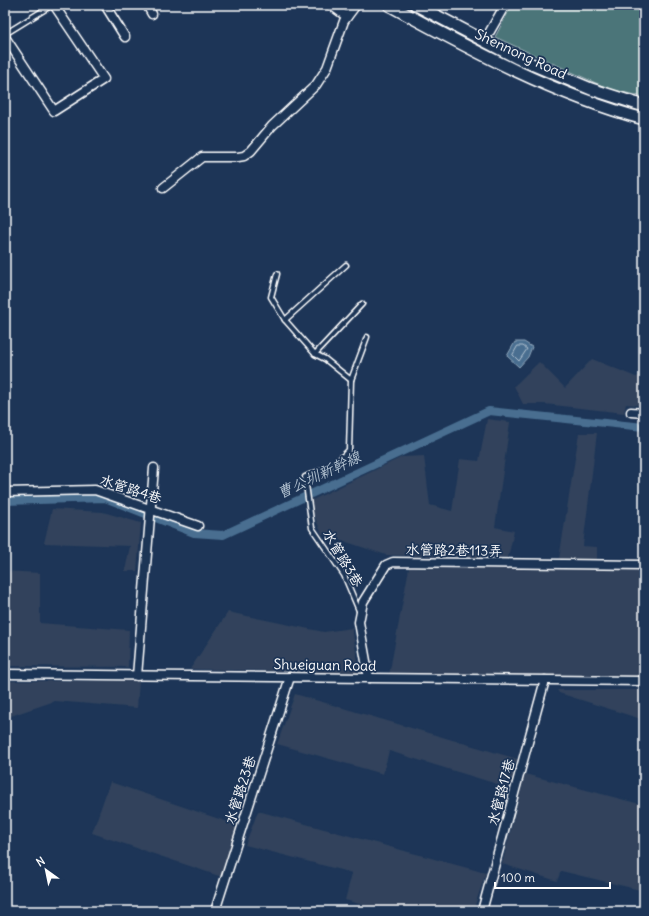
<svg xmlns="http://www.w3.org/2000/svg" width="649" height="916" viewBox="0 0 649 916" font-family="Delius,'LXGW WenKai TC',sans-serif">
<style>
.built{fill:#30425c}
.green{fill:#4b7479;stroke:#a5babc}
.water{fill:#486e90;stroke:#91a8bc}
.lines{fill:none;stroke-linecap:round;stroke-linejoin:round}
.shore{stroke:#b6c5d3;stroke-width:1}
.canal{stroke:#486e90;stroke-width:8}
.lane-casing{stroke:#fff;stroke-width:7}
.street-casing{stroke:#fff;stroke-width:11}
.secondary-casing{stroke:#fff;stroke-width:14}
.lane{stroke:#1d3557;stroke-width:4}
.street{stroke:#1d3557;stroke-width:8}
.secondary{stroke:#1d3557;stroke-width:11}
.labels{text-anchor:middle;stroke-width:3.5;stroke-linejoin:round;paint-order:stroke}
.street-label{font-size:14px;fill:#fff;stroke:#1d3557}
.water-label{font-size:15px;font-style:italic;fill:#b6c5d3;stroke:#1d3557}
</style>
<rect width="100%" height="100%" fill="#1d3557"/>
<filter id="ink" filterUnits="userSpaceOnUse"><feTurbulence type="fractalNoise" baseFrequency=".025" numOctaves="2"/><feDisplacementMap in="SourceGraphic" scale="8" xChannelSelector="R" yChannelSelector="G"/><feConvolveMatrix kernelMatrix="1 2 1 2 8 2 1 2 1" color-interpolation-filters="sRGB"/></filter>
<g filter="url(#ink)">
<g class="built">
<polygon points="592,359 636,377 644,374 644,406 626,404 624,413 544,404 523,404 514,386 539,362 565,388"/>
<polygon points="487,419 510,422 495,527 514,531 508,558 386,555 322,534 308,502 402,457 424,456 430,505 452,511 460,459 479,461"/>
<polygon points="579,433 597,433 583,546 597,547 597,559 559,559"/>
<polygon points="52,509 103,512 141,523 137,571 125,571 130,546 44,543"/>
<polygon points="409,568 644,569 644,677 389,675"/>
<polygon points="5,571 40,573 40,623 129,630 128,667 5,666"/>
<polygon points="228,612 324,632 352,628 360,673 190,669"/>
<polygon points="5,681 139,681 137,708 55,701 5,718"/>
<polygon points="557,690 644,690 644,720 559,693"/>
<polygon points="295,694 518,759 510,788 389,751 383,774 277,744"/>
<polygon points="525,774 644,805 644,891 561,871 557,881 502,864"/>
<polygon points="110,782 240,826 222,877 92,833"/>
<polygon points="258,811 486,873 473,911 384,911 345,900 352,873 245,845"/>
</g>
<polygon class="green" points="512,5 644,5 644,97 609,89 495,37"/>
<polygon class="water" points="515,342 524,342 532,347 528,357 519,367 507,356"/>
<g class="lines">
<polygon class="shore" points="518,346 523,346 527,349 519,361 513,355"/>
<polyline class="canal" points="5,501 105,498 194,533 223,535 489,411 644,427"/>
<g class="lane-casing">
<g id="lane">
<polyline points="5,34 52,5"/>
<polyline points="277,274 271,297 285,320 315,354 325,359 351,380 349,450 334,465 305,477 312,528 344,575 360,613"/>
<polyline points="285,320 346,265"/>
<polyline points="315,354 362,304"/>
<polyline points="351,380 367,337"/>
</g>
</g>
<g class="street-casing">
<g id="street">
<polyline points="105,5 125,37"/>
<polyline points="147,5 152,14"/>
<polyline points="331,5 347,17"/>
<polyline points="489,33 505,5"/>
<polyline points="5,37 54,111 104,79 54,5"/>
<polyline points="163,188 202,157 238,157 244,156 251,151 272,126 316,85 327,68 344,21 356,5"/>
<polyline points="631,412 644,413"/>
<polyline points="5,492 95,490 198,526"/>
<polyline points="5,674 644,681"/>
<polyline points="137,676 154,468"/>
<polyline points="369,678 359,622 363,602 386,565 393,562 644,565"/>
<polyline points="215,911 290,677"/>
<polyline points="482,911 545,680"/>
</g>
</g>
<g class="secondary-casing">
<g id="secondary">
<path d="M389 5C470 49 554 95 644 119"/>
<polyline points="416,5 517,58 591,89 644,106"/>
</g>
</g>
<use href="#lane" class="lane"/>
<use href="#street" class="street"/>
<use href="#secondary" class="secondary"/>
</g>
</g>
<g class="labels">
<g class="street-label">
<text transform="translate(521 54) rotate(25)" y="5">Shennong Road</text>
<text transform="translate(131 489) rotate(18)" y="5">水管路4巷</text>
<text transform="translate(454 550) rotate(1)" y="5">水管路2巷113弄</text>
<text transform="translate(343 558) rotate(59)" y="5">水管路3巷</text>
<text transform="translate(325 665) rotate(1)" y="5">Shueiguan Road</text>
<text transform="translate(240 790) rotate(-72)" y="5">水管路23巷</text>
<text transform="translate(501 792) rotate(-75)" y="5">水管路17巷</text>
</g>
<g class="water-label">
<text transform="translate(319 475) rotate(-25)" y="5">曹公圳新幹線</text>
</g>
</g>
<rect width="649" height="916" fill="none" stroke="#1d3557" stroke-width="20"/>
<rect x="10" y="10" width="629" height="896" fill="none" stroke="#fff" stroke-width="1.5" filter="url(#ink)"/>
<g transform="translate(46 870) rotate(327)" stroke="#1d3557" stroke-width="3" paint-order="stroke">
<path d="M0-3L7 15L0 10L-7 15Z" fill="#ffffff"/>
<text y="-6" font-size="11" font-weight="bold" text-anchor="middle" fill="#ffffff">N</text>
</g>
<path d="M495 882v6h115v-6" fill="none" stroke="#ffffff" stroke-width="2"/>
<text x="501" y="882" font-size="12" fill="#ffffff" stroke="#1d3557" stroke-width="3" paint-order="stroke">100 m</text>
</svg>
